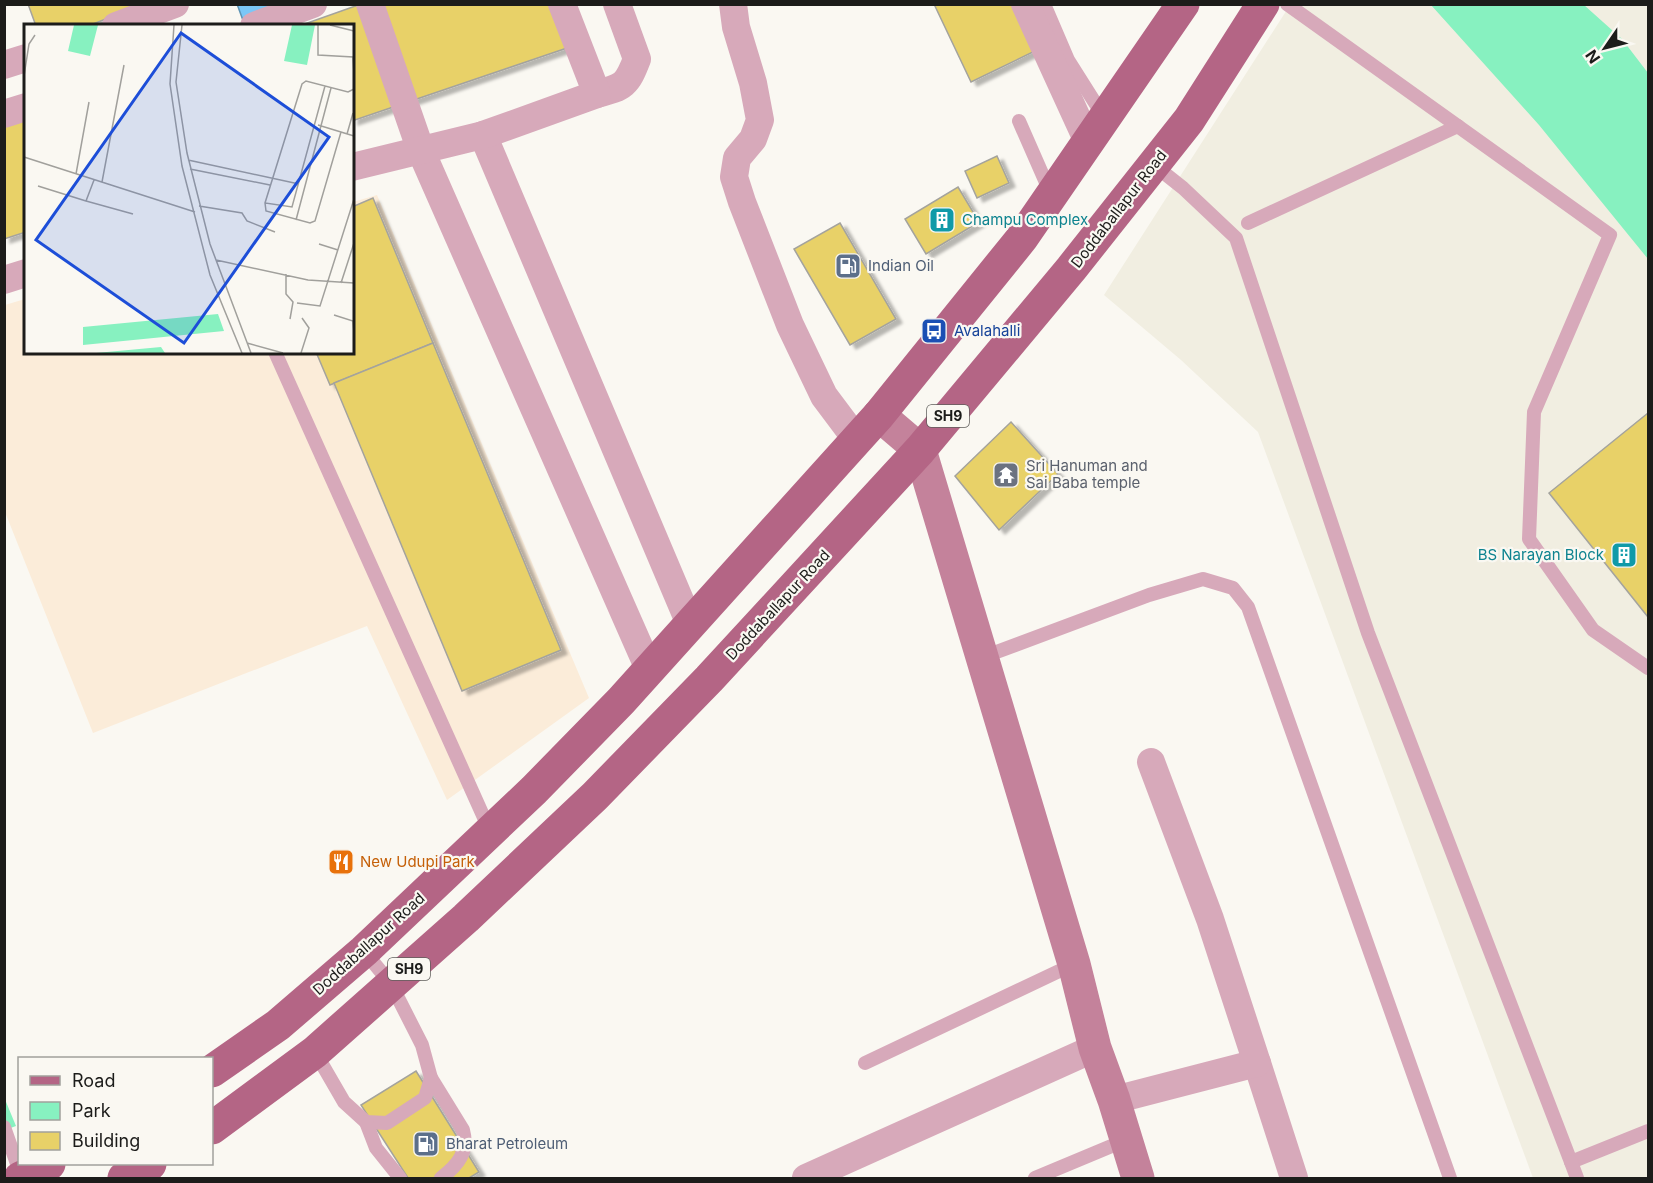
<svg xmlns="http://www.w3.org/2000/svg" width="1653" height="1183" viewBox="0 0 1653 1183" font-family="Inter,sans-serif">
<style>
.industrial{fill:#fbecd9}
.built{fill:#f1eee1}
.green{fill:#87f1c0}
.water{fill:#7bc7f7;stroke:#5e94b5;stroke-width:1.5}
.building{fill:#e8d168;stroke:#a4a39d;stroke-width:1.5;filter:url(#shadow)}
.lines{fill:none;stroke-linecap:round;stroke-linejoin:round}
.lane{stroke:#d7a9ba;stroke-width:14}
.street{stroke:#d7a9ba;stroke-width:28}
.secondary{stroke:#c4829b;stroke-width:33}
.primary{stroke:#b46585;stroke-width:33}
.labels{text-anchor:middle;stroke-width:4.5;stroke-linejoin:round;paint-order:stroke}
.shield{fill:#faf8f2;stroke:#5f5e5b;stroke-width:1.5}
.shield-label{font-size:14px;font-weight:bold;fill:#1c1c1a}
.street-label{font-size:15px;fill:#1c1c1a;stroke:#faf8f2}
.culture-label{font-size:15px;fill:#0d838f;stroke:#faf8f2;text-anchor:start}
.service-label{font-size:15px;fill:#4e5e75;stroke:#faf8f2;text-anchor:start}
.transit-label{font-size:15px;fill:#164399;stroke:#faf8f2;text-anchor:start}
.worship-label{font-size:15px;fill:#5b616d;stroke:#faf8f2;text-anchor:start}
.food-label{font-size:15px;fill:#c56008;stroke:#faf8f2;text-anchor:start}
.inset-road{fill:none;stroke:#a1a09c;stroke-width:1.5}
.view{fill:#1d4ed8;fill-opacity:0.15;stroke:#1d4ed8;stroke-width:3}
.inset-edge{fill:none;stroke:#1c1c1a;stroke-width:3}
</style>
<defs>
<filter id="shadow"><feDropShadow dx="6" dy="4" stdDeviation="1.5" flood-color="#0004"/></filter>
</defs>
<rect width="100%" height="100%" fill="#faf8f2"/>
<polygon class="industrial" points="377,195 589,698 447,800 367,626 93,733 5,512 5,305 25,299 26,352 352,352 353,202"/>
<polygon class="built" points="1290,5 1648,5 1648,1178 1533,1178 1258,432 1181,360 1104,295"/>
<g class="green">
<polygon points="1431,5 1584,5 1622,39 1648,73 1648,259 1539,125"/>
<polygon points="4,1097 16,1126 5,1130 4,1130"/>
</g>
<polygon class="water" points="237,4 294,5 244,23"/>
<g class="building">
<polygon points="28,4 144,4 88,26 36,26"/>
<polygon points="361,4 552,4 567,48 352,121 352,26 299,26"/>
<polygon points="934,4 1015,4 1037,50 971,82"/>
<polygon points="26,118 26,232 4,239 4,126"/>
<polygon points="997,156 1009,183 977,198 965,171"/>
<polygon points="958,187 979,222 926,254 905,219"/>
<polygon points="373,198 433,343 330,385 316,352 352,352 352,207"/>
<polygon points="840,223 896,319 850,345 794,249"/>
<polygon points="433,343 561,650 462,691 334,383"/>
<polygon points="1648,413 1648,617 1549,493"/>
<polygon points="1011,422 1058,474 999,530 955,476"/>
<polygon points="416,1071 479,1172 469,1178 408,1178 361,1105"/>
</g>
<g class="lines">
<g class="lane">
<polyline points="1044,4 1068,60 1104,117"/>
<polyline points="1287,4 1610,235 1534,412 1529,539 1593,630 1648,668"/>
<polyline points="1019,121 1051,194"/>
<polyline points="1154,165 1183,188 1236,238 1368,633 1571,1162 1648,1131"/>
<polyline points="1248,223 1458,126"/>
<polyline points="275,352 490,831"/>
<polyline points="983,657 1149,595 1203,579 1233,588 1248,607 1450,1178"/>
<polyline points="315,1052 344,1102 366,1122 387,1123 425,1098 431,1078 422,1045 391,984 364,951"/>
<polyline points="865,1063 1074,964"/>
<path d="M431 1078 463 1130C469 1152 458 1165 441 1178"/>
<polyline points="366,1122 376,1148 400,1178"/>
<polyline points="4,1127 22,1178"/>
<polyline points="1571,1162 1577,1178"/>
<polyline points="1035,1178 1126,1140"/>
</g>
<g class="street">
<polyline points="370,4 421,151 649,669"/>
<polyline points="733,4 736,27 753,83 760,120 753,139 737,158 734,177 742,202 790,325 824,396 857,440"/>
<polyline points="1025,4 1089,144"/>
<polyline points="116,26 175,4"/>
<polyline points="254,26 313,4"/>
<polyline points="4,65 26,58"/>
<path d="M597 94C624 87 627 85 637 59L617 4"/>
<polyline points="4,114 26,107"/>
<polyline points="483,135 690,624"/>
<polyline points="352,167 483,135 597,94 562,4"/>
<polyline points="4,280 26,273"/>
<polyline points="1257,1063 1294,1178"/>
<polyline points="1114,1100 1257,1063 1210,919 1151,762"/>
<polyline points="806,1178 1095,1048"/>
</g>
<polyline class="secondary" points="879,415 920,450 1074,964 1095,1048 1114,1100 1138,1178"/>
<g class="primary">
<polyline points="212,1071 278,1025 364,951 534,790 621,701 879,415 1022,238 1183,4"/>
<polyline points="212,1128 315,1052 466,918 595,796 709,679 920,450 1071,269 1189,120 1263,4"/>
<polyline points="20,1178 49,1164"/>
<polyline points="124,1178 150,1164"/>
</g>
</g>
<defs>
<g id="building-square" transform="scale(1.35)"><rect x="-9" y="-9" width="18" height="18" rx="4" fill="#0f9aa8" stroke="#faf8f2"/><path d="M-4-6H4V6H1V3H-1V6H-4ZM-2.5-4.3h1.7v1.8h-1.7ZM.8-4.3h1.7v1.8H.8ZM-2.5-1h1.7V.8h-1.7ZM.8-1h1.7V.8H.8Z" fill="#fff"/></g>
<g id="fuel-square" transform="scale(1.35)"><rect x="-9" y="-9" width="18" height="18" rx="4" fill="#5c6f8a" stroke="#faf8f2"/><path d="M-5.5-6h7V0h2V4h1.3V-2.5L3-4.5l.8-.8L6-3V5H2.5V1h-1V6h-7ZM-4.2-4.7v3.2H.2V-4.7Z" fill="#fff"/></g>
<g id="bus-square" transform="scale(1.35)"><rect x="-9" y="-9" width="18" height="18" rx="4" fill="#1a4fb4" stroke="#faf8f2"/><path d="M-5-6H5V4H4V6H2V4H-2V6H-4V4H-5ZM-3.5-4V0h7V-4ZM-3.5 1.2v1.5H-2V1.2ZM2 1.2v1.5H3.5V1.2Z" fill="#fff"/></g>
<g id="temple-square" transform="scale(1.35)"><rect x="-9" y="-9" width="18" height="18" rx="4" fill="#6b7280" stroke="#faf8f2"/><path d="M0-6L5-2H3V0L6.5 2.5H4V6H1.5V3h-3V6H-4V2.5H-6.5L-3 0V-2H-5Z" fill="#fff"/></g>
<g id="restaurant-square" transform="scale(1.35)"><rect x="-9" y="-9" width="18" height="18" rx="4" fill="#e8710a" stroke="#faf8f2"/><path d="M-5-6h1v4h1v-4h1v4h1v-4h1v5L-1.5 .5V6h-2V.5L-5-1ZM5-6V6H3V1.5H1.5Q1.5-4 5-6Z" fill="#fff"/></g>
</defs>
<g fill-rule="evenodd">
<use href="#building-square" x="942" y="220"/>
<use href="#fuel-square" x="848" y="266"/>
<use href="#bus-square" x="934" y="331"/>
<use href="#temple-square" x="1006" y="475"/>
<use href="#building-square" x="1624" y="555"/>
<use href="#restaurant-square" x="341" y="862"/>
<use href="#fuel-square" x="426" y="1144"/>
</g>
<g class="labels">
<g class="shield">
<rect x="927" y="405" width="42" height="22" rx="4.5"/>
<rect x="388" y="958" width="42" height="22" rx="4.5"/>
</g>
<g class="shield-label">
<text x="948" y="421">SH9</text>
<text x="409" y="974">SH9</text>
</g>
<g class="street-label">
<text transform="translate(1119 209) rotate(-52)" y="5">Doddaballapur Road</text>
<text transform="translate(778 605) rotate(-47)" y="5">Doddaballapur Road</text>
<text transform="translate(369 944) rotate(-42)" y="5">Doddaballapur Road</text>
</g>
<g class="culture-label">
<text x="962" y="225">Champu Complex</text>
<text x="1604" y="560" text-anchor="end">BS Narayan Block</text>
</g>
<g class="service-label">
<text x="868" y="271">Indian Oil</text>
<text x="446" y="1149">Bharat Petroleum</text>
</g>
<g class="transit-label">
<text x="954" y="336">Avalahalli</text>
</g>
<g class="worship-label">
<text x="1026" y="471">Sri Hanuman and<tspan x="1026" dy="17">Sai Baba temple</tspan></text>
</g>
<g class="food-label">
<text x="360" y="867">New Udupi Park</text>
</g>
</g>
<g transform="translate(24 24)">
<rect width="330" height="330" fill="#faf8f2"/>
<path d="M50 1H74L66 32 44 27ZM268 1H291L283 41 260 37ZM194 290 200 307 59 321V303ZM137 323 141 329H72Z" fill="#87f1c0"/>
<path class="inset-road" d="M150 1 146 60 158 142 186 251 218 329M158 1 152 58 163 129 186 220 227 329M294 1V31L329 33 330 50M306 1 330 7M0 52 5 20 11 11M301 62 268 183 241 179 278 60 282 57 324 68 330 65M294 101 330 112M323 110 329 89M0 133 171 188M164 136 275 160M166 145 246 161M52 150 65 78M70 156 62 177 109 190M78 158 100 41M14 162 62 177M241 179 242 187 286 199 291 197 317 108M175 182 218 189 223 197 251 208M272 196 307 64M295 220 314 226M192 236 284 256 330 259M262 250V270L269 278 266 295M317 259 330 219M273 279 296 282 330 175M310 291 329 297 330 309M223 319 259 329M277 329 285 304 278 294"/>
<path class="view" d="M157 9 305 113 160 319 12 216Z"/>
<rect width="330" height="330" class="inset-edge"/>
</g>
<rect width="1653" height="1183" fill="none" stroke="#1c1c1a" stroke-width="12"/>
<rect x="18" y="1057" width="195" height="108" fill="#faf8f2" stroke="#a1a09c" stroke-width="1.5"/>
<rect x="30" y="1076" width="30" height="9" fill="#b46585" stroke="#a1a09c" stroke-width="1.5"/>
<text x="72" y="1087" font-size="18" fill="#1c1c1a">Road</text>
<rect x="30" y="1102" width="30" height="18" fill="#87f1c0" stroke="#a1a09c" stroke-width="1.5"/>
<text x="72" y="1117" font-size="18" fill="#1c1c1a">Park</text>
<rect x="30" y="1132" width="30" height="18" fill="#e8d168" stroke="#a1a09c" stroke-width="1.5"/>
<text x="72" y="1147" font-size="18" fill="#1c1c1a">Building</text>
<g transform="translate(1605 48) rotate(235)" stroke="#faf8f2" stroke-width="4.5" paint-order="stroke">
<path d="M0-4.5L10 22L0 15L-10 22Z" fill="#1c1c1a"/>
<text y="-9" font-size="16" font-weight="bold" text-anchor="middle" fill="#1c1c1a">N</text>
</g>
</svg>
